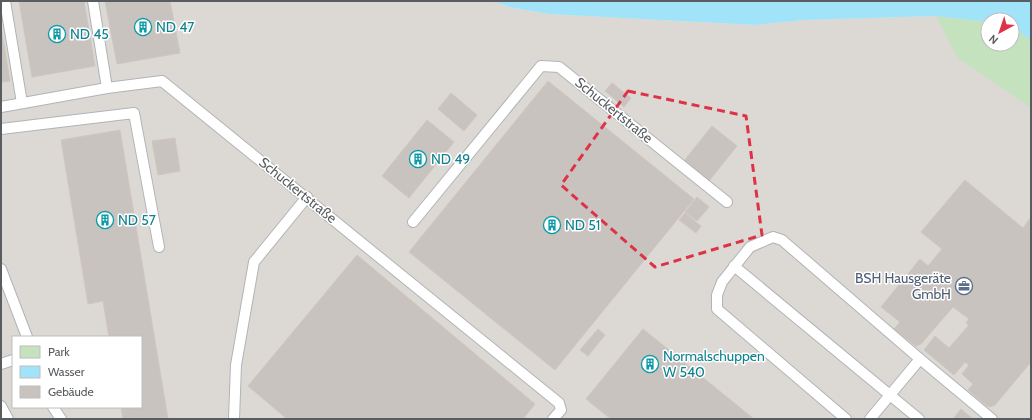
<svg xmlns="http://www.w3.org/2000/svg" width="1032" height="420" viewBox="0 0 1032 420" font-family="Cabin,sans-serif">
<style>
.industrial{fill:#dcd8d4;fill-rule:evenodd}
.green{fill:#c4e2bd}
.water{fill:#a1e4f9}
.building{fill:#c8c3bf;stroke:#cfc7bf}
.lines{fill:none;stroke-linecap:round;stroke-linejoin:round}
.lane-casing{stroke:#b1b4b7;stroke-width:12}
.lane{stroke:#fff;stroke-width:10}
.marked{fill:none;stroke:#de3347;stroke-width:3;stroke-dasharray:8 5;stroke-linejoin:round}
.labels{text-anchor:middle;stroke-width:3;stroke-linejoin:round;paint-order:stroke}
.culture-label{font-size:14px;fill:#0d838f;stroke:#fff;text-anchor:start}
.street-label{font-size:14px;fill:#595d60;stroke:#fff}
.service-label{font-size:14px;fill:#4e5e75;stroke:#fff;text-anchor:end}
</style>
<rect width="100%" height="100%" fill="#ebe6e0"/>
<path class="industrial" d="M1 1H493L509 7 548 14 755 25 804 20 936 16 988 22V44H1012V27L1031 40V419H1ZM13 337H141V407H13Z"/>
<polygon class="green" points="936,16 988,22 988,44 1012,44 1012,27 1031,40 1031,108 958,58"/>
<polygon class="water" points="493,1 1031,1 1031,40 1012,27 1012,20 988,20 988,22 936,16 804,20 755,25 548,14 509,7"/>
<g class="building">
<polygon points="19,1 84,1 95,66 32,77"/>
<polygon points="105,1 170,1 180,53 117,64"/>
<polygon points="1,27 10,81 1,82"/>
<polygon points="548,81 694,199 555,370 409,252"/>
<polygon points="612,83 631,98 624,107 605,91"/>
<polygon points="451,93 477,115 464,131 438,109"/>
<polygon points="427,120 454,142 409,198 382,176"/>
<polygon points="712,126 737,146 709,181 684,161"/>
<polygon points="120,130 168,419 123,419 121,407 141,407 141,337 109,337 103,301 88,304 61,140"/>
<polygon points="175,138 180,171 158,175 152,141"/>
<polygon points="965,180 1023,228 1031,217 1031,362 995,405 990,407 987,406 968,390 973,384 962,374 969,365 965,362 954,375 924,350 935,336 949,348 969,325 966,323 969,319 953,307 921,344 916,346 894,329 900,322 881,307 920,259 928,266 942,249 921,232"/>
<polygon points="697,197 709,207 697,221 685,212"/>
<polygon points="685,213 701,226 696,233 679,220"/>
<polygon points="357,255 535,404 523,419 287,419 248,386"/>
<polygon points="598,329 605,335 588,356 580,350"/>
<polygon points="643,329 754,419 611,419 586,399"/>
<polygon points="961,409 973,419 953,419"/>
</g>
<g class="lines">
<g class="lane-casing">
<g id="lane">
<polyline points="5,1 22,103"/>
<polyline points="93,1 107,88"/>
<polyline points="1,107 107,88 162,81 559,403 561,410 553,419"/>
<polyline points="1,129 134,113 159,247"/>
<polyline points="413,222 541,66 559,67 727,202"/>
<polyline points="734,266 919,419"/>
<polyline points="1,269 27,337"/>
<polyline points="1,364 13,360"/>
<polyline points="1,406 8,419"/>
<polyline points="53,407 61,419"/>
<polyline points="234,419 236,365 254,262 307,197"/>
<polyline points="846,419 717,309 717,295 722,282 750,247 773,237 782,240 920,359 992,419"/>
<polyline points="870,419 920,359"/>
</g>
</g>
<use href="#lane" class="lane"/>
</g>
<path class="marked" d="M628 91 746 116 762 235 655 267 561 185Z"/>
<defs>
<g id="building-ring" transform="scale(0.9)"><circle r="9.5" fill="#fff" stroke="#0f9aa8" stroke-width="1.5"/><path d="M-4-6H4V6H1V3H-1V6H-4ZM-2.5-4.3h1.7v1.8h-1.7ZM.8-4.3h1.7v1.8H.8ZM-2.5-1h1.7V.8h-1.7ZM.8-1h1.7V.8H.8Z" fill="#0f9aa8"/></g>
<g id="office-ring" transform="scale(0.9)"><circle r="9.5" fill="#fff" stroke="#5c6f8a" stroke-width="1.5"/><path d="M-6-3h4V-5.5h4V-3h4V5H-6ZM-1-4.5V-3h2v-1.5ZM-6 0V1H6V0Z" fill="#5c6f8a"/></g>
</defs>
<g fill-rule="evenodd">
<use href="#building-ring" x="143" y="27"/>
<use href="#building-ring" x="57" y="34"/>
<use href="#building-ring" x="418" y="159"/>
<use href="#building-ring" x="105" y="220"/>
<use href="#building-ring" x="552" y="225"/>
<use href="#office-ring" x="964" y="286"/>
<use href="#building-ring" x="650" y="364"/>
</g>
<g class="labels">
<g class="culture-label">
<text x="156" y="32">ND 47</text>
<text x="70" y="39">ND 45</text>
<text x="431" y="164">ND 49</text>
<text x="118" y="225">ND 57</text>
<text x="565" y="230">ND 51</text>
<text x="663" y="361">Normalschuppen<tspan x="663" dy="16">W 540</tspan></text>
</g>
<g class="street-label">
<text transform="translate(614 110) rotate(39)" y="5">Schuckertstraße</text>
<text transform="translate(298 190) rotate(39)" y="5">Schuckertstraße</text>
</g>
<g class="service-label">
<text x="951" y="283">BSH Hausgeräte<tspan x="951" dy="16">GmbH</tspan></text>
</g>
</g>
<rect width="1032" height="420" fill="none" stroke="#595d60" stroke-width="4"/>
<rect x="12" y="336" width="130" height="72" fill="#ffffff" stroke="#bdbebf"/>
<rect x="20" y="346" width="20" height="12" fill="#c4e2bd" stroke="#bdbebf"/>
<text x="48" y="356" font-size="12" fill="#595d60">Park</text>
<rect x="20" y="366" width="20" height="12" fill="#a1e4f9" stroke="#bdbebf"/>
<text x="48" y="376" font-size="12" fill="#595d60">Wasser</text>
<rect x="20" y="386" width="20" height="12" fill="#c8c3bf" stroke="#bdbebf"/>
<text x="48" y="396" font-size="12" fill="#595d60">Gebäude</text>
<g transform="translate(1000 32) rotate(220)"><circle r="19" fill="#ffffff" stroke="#bdbebf"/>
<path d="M0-3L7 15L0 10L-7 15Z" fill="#de3347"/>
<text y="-6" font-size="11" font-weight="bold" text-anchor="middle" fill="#595d60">N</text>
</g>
</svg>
